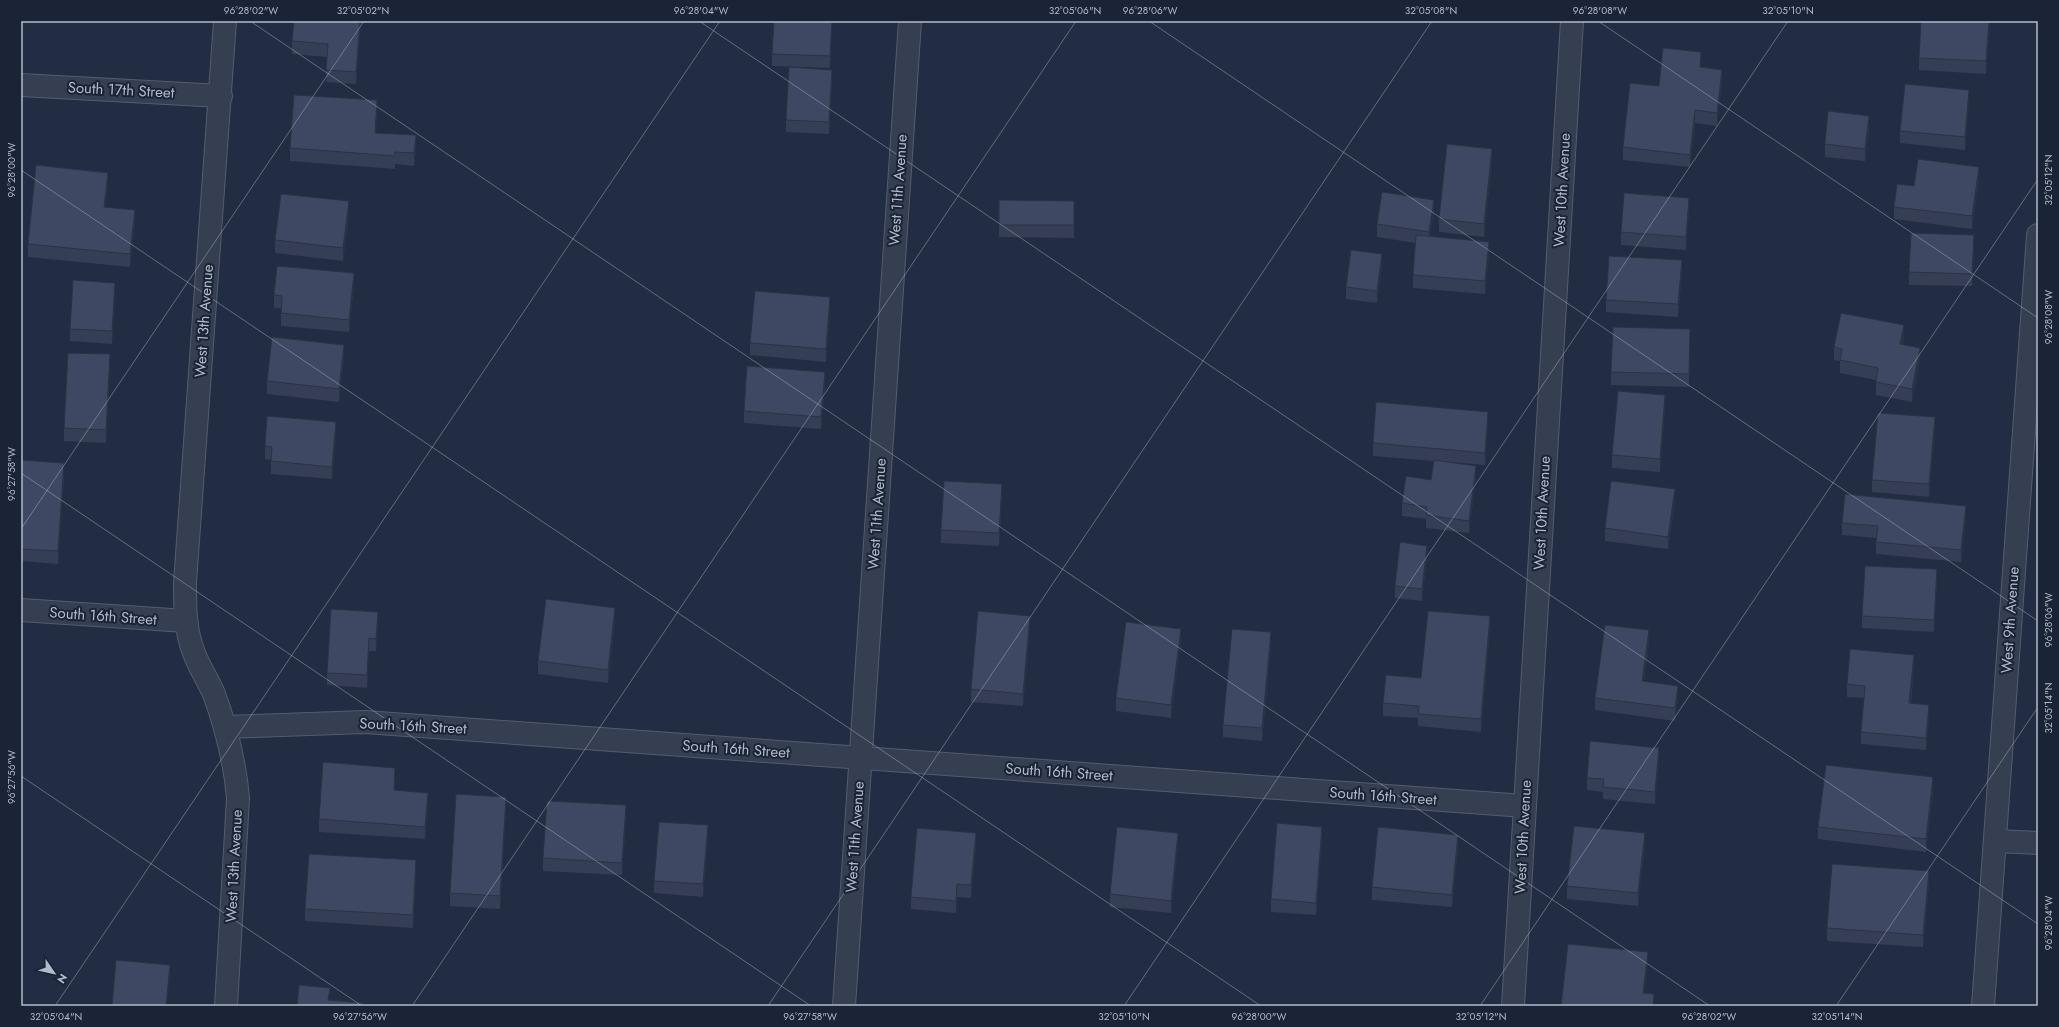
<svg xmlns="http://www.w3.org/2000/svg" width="2059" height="1027" viewBox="0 0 2059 1027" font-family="Jost,sans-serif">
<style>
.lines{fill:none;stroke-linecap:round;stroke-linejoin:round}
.minor-casing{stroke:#545c6f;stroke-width:24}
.minor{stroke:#363e51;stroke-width:22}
.wall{fill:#353e54}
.shaded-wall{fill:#2b3245}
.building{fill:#3e4862;stroke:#2b3245}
.ticks{fill:none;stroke:#b3bacc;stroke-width:1;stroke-opacity:0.45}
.labels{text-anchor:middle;stroke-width:4;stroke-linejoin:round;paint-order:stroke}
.street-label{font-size:15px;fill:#b3bacc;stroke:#1b2336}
.neatline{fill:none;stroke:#b3bacc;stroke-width:1.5}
.ticks-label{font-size:10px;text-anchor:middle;fill:#b3bacc}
</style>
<rect width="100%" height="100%" fill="#222c42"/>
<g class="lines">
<g class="minor-casing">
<g id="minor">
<path d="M225 21 185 583C185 607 185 630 194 653 199 667 208 680 214 694 226 727 235 763 238 798L226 1006"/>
<polyline points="21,85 221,96"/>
<polyline points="21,610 186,621"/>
<polyline points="225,727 365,722 1525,806"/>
<polyline points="1995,841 2038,843"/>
<polyline points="844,1006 910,21"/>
<polyline points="1513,1006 1572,21"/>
<polyline points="1983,1006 2038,235"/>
</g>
</g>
<use href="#minor" class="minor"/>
</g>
<g class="wall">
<polygon points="361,21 356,84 326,82 327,57 292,54 292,41"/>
<polygon points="832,21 830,68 772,66 772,54"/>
<polygon points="1921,21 1990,21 1986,74 1919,70 1919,58"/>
<polygon points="1701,65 1701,68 1722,82 1717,126 1695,123 1690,167 1623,160 1623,147 1659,86"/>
<polygon points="832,82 829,134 786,132 786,120"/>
<polygon points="1969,102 1965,150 1900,143 1900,131"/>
<polygon points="377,113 376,133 416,148 414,166 395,164 395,169 290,161 290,148"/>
<polygon points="1869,129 1865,161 1825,157 1825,144"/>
<polygon points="1492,162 1484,237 1439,232 1439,219"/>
<polygon points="1979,179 1972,229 1894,219 1894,207 1914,186"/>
<polygon points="108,185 105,207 135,223 130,267 28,257 28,244"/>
<polygon points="999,200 1074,213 1074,238 999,237"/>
<polygon points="1689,210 1686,250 1621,245 1621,232"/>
<polygon points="1434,212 1430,236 1489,254 1485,294 1413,288 1413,275 1415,243 1377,237 1377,224"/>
<polygon points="349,214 343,261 275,253 275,240"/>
<polygon points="1974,247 1972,286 1909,285 1909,272"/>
<polygon points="1382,266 1377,303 1346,299 1346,287"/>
<polygon points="1682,273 1678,317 1606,312 1606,300"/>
<polygon points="354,285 349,332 281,326 281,308 274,308 274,295"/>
<polygon points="115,295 112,344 70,341 70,329"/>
<polygon points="830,309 826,362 750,355 750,343"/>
<polygon points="1904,338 1903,344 1920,360 1912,402 1876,395 1876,380 1840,373 1840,361 1834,360 1834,347"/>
<polygon points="1690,342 1689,387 1611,385 1611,372"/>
<polygon points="344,357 339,402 267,394 267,381"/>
<polygon points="110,367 106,443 64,441 64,428"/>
<polygon points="825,384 821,429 744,423 744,411"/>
<polygon points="1665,408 1660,472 1612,468 1612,455"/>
<polygon points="1488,424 1485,465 1450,462 1476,478 1469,533 1426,528 1426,519 1402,516 1402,503 1431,480 1434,461 1373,456 1373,443"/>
<polygon points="1935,430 1929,497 1872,492 1872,480"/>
<polygon points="336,435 332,479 271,474 271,460 265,459 265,446"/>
<polygon points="21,460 64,476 58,564 21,561"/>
<polygon points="1002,497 999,546 941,543 941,530"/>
<polygon points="1675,502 1668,549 1605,541 1605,528"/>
<polygon points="1966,518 1961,562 1876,554 1876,538 1842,535 1842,523"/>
<polygon points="1427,558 1422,601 1395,598 1395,586"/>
<polygon points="1937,582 1934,632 1862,628 1862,616"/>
<polygon points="615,621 608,683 538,674 538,661"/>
<polygon points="378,624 376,651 369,651 367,688 327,685 327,673"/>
<polygon points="1030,628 1023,706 971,702 971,689"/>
<polygon points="1490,629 1481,732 1418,726 1418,718 1383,716 1383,703 1421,678"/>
<polygon points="1181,642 1171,718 1116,711 1116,698"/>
<polygon points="1649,643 1644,681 1678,698 1675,721 1595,710 1595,698"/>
<polygon points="1271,645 1262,741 1223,737 1223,725"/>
<polygon points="1914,667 1911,703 1929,717 1926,750 1861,744 1861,732 1864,698 1847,697 1847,684"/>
<polygon points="1659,760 1655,804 1603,799 1603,792 1587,790 1587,778"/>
<polygon points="395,780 395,790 428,805 425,839 319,832 319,819"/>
<polygon points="1933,790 1926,852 1818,839 1818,827"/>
<polygon points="506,810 500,909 450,906 450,893"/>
<polygon points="626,818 622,875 543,871 543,858"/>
<polygon points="708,838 703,897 654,893 654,881"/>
<polygon points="1322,840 1316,915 1271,912 1271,899"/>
<polygon points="1178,845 1171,913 1110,907 1110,894"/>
<polygon points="976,846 971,898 957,897 956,913 911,909 911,897"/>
<polygon points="1645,846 1638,906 1567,899 1567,886"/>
<polygon points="1458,848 1452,907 1372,900 1372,887"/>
<polygon points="416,872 413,928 305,921 305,909"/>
<polygon points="1929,884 1923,947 1827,941 1827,928"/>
</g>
<g class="shaded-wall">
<polygon points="360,21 361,21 356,84 356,72"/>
<polygon points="832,21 830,68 830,56"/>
<polygon points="1989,21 1990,21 1986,74 1986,61"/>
<polygon points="1701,52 1701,65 1700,80 1700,67"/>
<polygon points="832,70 832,82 829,134 829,122"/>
<polygon points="1722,70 1722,82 1717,126 1717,113"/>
<polygon points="1969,90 1969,102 1965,150 1965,137"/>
<polygon points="377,100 377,113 375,145 375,133"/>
<polygon points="1695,110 1695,123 1690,167 1690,155"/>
<polygon points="1869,116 1869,129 1865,161 1865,149"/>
<polygon points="416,135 416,148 414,166 414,153"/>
<polygon points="1492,149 1492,162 1484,237 1484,224"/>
<polygon points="1979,167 1979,179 1972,229 1972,216"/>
<polygon points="108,173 108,185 104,219 104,207"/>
<polygon points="1689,198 1689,210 1686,250 1686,237"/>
<polygon points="1434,200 1434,212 1429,245 1429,232"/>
<polygon points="349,201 349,214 343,261 343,248"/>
<polygon points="135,210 135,223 130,267 130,254"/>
<polygon points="1974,235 1974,247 1972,286 1972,274"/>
<polygon points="1489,242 1489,254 1485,294 1485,281"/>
<polygon points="1382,254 1382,266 1377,303 1377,291"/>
<polygon points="1682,260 1682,273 1678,317 1678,304"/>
<polygon points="354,273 354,285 349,332 349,320"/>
<polygon points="115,283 115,295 112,344 112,331"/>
<polygon points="830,297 830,309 826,362 826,349"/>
<polygon points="1904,325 1904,338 1900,357 1900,344"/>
<polygon points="1690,329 1690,342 1689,387 1689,374"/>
<polygon points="344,345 344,357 339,402 339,389"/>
<polygon points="1920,348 1920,360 1912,402 1912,389"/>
<polygon points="110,354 110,367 106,443 106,430"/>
<polygon points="825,372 825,384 821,429 821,417"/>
<polygon points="1665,395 1665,408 1660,472 1660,459"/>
<polygon points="1488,412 1488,424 1485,465 1485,453"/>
<polygon points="1935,417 1935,430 1929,497 1929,484"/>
<polygon points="336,422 336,435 332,479 332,467"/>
<polygon points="64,463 64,476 58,564 58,551"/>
<polygon points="1476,466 1476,478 1469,533 1469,521"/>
<polygon points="1002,484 1002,497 999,546 999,533"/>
<polygon points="1675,489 1675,502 1668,549 1668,537"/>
<polygon points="1966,506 1966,518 1961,562 1961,550"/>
<polygon points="1427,546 1427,558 1422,601 1422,589"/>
<polygon points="1937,569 1937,582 1934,632 1934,620"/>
<polygon points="615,608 615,621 608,683 608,670"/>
<polygon points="378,612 378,624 376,651 376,639"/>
<polygon points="1030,616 1030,628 1023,706 1023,694"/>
<polygon points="1490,616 1490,629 1481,732 1481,719"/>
<polygon points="1181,629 1181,642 1171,718 1171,705"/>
<polygon points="1649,630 1649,643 1642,693 1642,681"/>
<polygon points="1271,632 1271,645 1262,741 1262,728"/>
<polygon points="369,638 369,651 367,688 367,675"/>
<polygon points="1914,655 1914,667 1909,715 1909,703"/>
<polygon points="1678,686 1678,698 1675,721 1675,708"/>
<polygon points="1929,705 1929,717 1926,750 1926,738"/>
<polygon points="1659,748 1659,760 1655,804 1655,792"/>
<polygon points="395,768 395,780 394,803 394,790"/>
<polygon points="1933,777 1933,790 1926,852 1926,839"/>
<polygon points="428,793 428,805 425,839 425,827"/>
<polygon points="506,797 506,810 500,909 500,896"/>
<polygon points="626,805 626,818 622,875 622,863"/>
<polygon points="708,825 708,838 703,897 703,884"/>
<polygon points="1322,827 1322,840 1316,915 1316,903"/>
<polygon points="976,833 976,846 971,898 971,885"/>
<polygon points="1178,833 1178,845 1171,913 1171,901"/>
<polygon points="1645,833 1645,846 1638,906 1638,893"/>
<polygon points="1458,835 1458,848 1452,907 1452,895"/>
<polygon points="416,860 416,872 413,928 413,915"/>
<polygon points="1929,871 1929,884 1923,947 1923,935"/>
<polygon points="957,884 957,897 956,913 956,901"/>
<polygon points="1648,952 1648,965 1643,1006 1643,993"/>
<polygon points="170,965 170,978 167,1006 166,1006"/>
</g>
<g class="building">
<polygon points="294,21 360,21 356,72 326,70 328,44 292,41"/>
<polygon points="774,21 832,21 830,56 772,54"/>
<polygon points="1921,21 1989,21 1986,61 1919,58"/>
<polygon points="1663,48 1701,52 1700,67 1722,70 1717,113 1695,110 1690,155 1623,147 1630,83 1659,86"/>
<polygon points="789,67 832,70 829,122 786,120"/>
<polygon points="1905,84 1969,90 1965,137 1900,131"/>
<polygon points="294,95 377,100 375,133 416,135 414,153 395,152 395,156 290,148"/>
<polygon points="1828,111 1869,116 1865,149 1825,144"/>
<polygon points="1447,144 1492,149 1484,224 1439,219"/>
<polygon points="1918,159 1979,167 1972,216 1894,207 1897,184 1914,186"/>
<polygon points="36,165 108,173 104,207 135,210 130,254 28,244"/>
<polygon points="1382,192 1434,200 1429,232 1377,224"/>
<polygon points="1624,193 1689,198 1686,237 1621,232"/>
<polygon points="281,194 349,201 343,248 275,240"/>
<polygon points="999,200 1074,201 1074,225 999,225"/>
<polygon points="1911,233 1974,235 1972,274 1909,272"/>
<polygon points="1416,235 1489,242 1485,281 1413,275"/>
<polygon points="1351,250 1382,254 1377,291 1346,287"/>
<polygon points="1609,256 1682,260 1678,304 1606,300"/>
<polygon points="277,266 354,273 349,320 281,313 282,296 274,295"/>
<polygon points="73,280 115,283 112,331 70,329"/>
<polygon points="755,291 830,297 826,349 750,343"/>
<polygon points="1841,313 1904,325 1900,344 1920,348 1912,389 1876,382 1878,368 1840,360 1842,349 1834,347"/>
<polygon points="1613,327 1690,329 1689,374 1611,372"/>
<polygon points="272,337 344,345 339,389 267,381"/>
<polygon points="68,353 110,354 106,430 64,428"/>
<polygon points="747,366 825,372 821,417 744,411"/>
<polygon points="1618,391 1665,395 1660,459 1612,455"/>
<polygon points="1376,402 1488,412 1485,453 1373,443"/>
<polygon points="1878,413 1935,417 1929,484 1872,480"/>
<polygon points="267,416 336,422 332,467 271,461 272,447 265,446"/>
<polygon points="21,460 64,463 58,551 21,549"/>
<polygon points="1434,460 1476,466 1469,521 1426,515 1427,507 1402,503 1406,476 1431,480"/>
<polygon points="944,481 1002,484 999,533 941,530"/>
<polygon points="1611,481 1675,489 1668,537 1605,528"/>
<polygon points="1845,494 1966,506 1961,550 1876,542 1878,526 1842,523"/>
<polygon points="1400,542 1427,546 1422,589 1395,586"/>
<polygon points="1865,566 1937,569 1934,620 1862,616"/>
<polygon points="546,599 615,608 608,670 538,661"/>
<polygon points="331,609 378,612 376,639 369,638 367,675 327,673"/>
<polygon points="978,611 1030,616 1023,694 971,689"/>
<polygon points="1428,611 1490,616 1481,719 1418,714 1419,706 1383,703 1386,675 1421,678"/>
<polygon points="1126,622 1181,629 1171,705 1116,698"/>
<polygon points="1605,625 1649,630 1642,681 1678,686 1675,708 1595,698"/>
<polygon points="1232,629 1271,632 1262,728 1223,725"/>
<polygon points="1850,649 1914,655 1909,703 1929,705 1926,738 1861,732 1865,686 1847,684"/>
<polygon points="1590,741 1659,748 1655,792 1603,787 1604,779 1587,778"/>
<polygon points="323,762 395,768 394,790 428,793 425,827 319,819"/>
<polygon points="1826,765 1933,777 1926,839 1818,827"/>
<polygon points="456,794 506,797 500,896 450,893"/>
<polygon points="547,801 626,805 622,863 543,858"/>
<polygon points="659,822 708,825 703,884 654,881"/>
<polygon points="1277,823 1322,827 1316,903 1271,899"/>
<polygon points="1574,826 1645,833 1638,893 1567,886"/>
<polygon points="1117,827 1178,833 1171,901 1110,894"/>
<polygon points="1378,827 1458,835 1452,895 1372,887"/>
<polygon points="917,828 976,833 971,885 957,884 956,901 911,897"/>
<polygon points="309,854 416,860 413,915 305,909"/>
<polygon points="1832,864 1929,871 1923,935 1827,928"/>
<polygon points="1568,944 1648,952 1643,993 1654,994 1653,1006 1561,1006"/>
<polygon points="116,960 170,965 166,1006 112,1006"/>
<polygon points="299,985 330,988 328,1000 363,1003 363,1006 297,1006"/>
</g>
<path class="ticks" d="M250 21 1710 1006M699 21 2038 924M1149 21 2038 621M1598 21 2038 318M21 170 1261 1006M21 473 811 1006M21 529 364 21M21 776 362 1006M55 1006 720 21M412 1006 1076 21M768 1006 1432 21M1124 1006 1788 21M1480 1006 2038 179M1836 1006 2038 707"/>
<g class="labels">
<g class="street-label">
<text transform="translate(121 90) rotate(3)" y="5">South 17th Street</text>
<text transform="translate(898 190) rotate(-86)" y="5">West 11th Avenue</text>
<text transform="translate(1562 190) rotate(-87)" y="5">West 10th Avenue</text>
<text transform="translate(204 321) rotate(-86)" y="5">West 13th Avenue</text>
<text transform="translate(1542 513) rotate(-87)" y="5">West 10th Avenue</text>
<text transform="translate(877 514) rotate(-86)" y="5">West 11th Avenue</text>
<text transform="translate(103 616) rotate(4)" y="5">South 16th Street</text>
<text transform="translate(2010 620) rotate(-86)" y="5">West 9th Avenue</text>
<text transform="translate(413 726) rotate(3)" y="5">South 16th Street</text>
<text transform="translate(736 749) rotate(4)" y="5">South 16th Street</text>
<text transform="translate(1059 772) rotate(4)" y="5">South 16th Street</text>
<text transform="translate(1383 796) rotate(4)" y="5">South 16th Street</text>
<text transform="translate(855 837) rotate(-86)" y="5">West 11th Avenue</text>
<text transform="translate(1523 837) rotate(-87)" y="5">West 10th Avenue</text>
<text transform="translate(234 866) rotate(-87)" y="5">West 13th Avenue</text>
</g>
</g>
<rect width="2059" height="1027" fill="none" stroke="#1b2336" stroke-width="44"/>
<g transform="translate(54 973) rotate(124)" stroke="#1b2336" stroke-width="3" paint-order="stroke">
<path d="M0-3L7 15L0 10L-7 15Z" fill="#b3bacc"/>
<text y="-6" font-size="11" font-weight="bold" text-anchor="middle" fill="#b3bacc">N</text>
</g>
<rect x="22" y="22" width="2015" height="983" class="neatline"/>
<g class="ticks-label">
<text x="251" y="14">96°28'02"W</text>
<text x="363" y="14">32°05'02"N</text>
<text x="701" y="14">96°28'04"W</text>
<text x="1075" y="14">32°05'06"N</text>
<text x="1150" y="14">96°28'06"W</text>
<text x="1431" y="14">32°05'08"N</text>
<text x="1600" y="14">96°28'08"W</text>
<text x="1788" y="14">32°05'10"N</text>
<text transform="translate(11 170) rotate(-90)" y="4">96°28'00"W</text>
<text transform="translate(2048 180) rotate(-90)" y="4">32°05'12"N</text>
<text transform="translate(2048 317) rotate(-90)" y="4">96°28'08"W</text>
<text transform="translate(11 474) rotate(-90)" y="4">96°27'58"W</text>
<text transform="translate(2048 620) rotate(-90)" y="4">96°28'06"W</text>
<text transform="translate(2048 708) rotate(-90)" y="4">32°05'14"N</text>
<text transform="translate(11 777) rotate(-90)" y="4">96°27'56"W</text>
<text transform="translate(2048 923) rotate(-90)" y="4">96°28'04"W</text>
<text x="56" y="1020">32°05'04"N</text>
<text x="360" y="1020">96°27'56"W</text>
<text x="810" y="1020">96°27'58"W</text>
<text x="1124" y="1020">32°05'10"N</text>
<text x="1259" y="1020">96°28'00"W</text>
<text x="1481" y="1020">32°05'12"N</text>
<text x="1709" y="1020">96°28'02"W</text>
<text x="1837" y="1020">32°05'14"N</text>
</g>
</svg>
